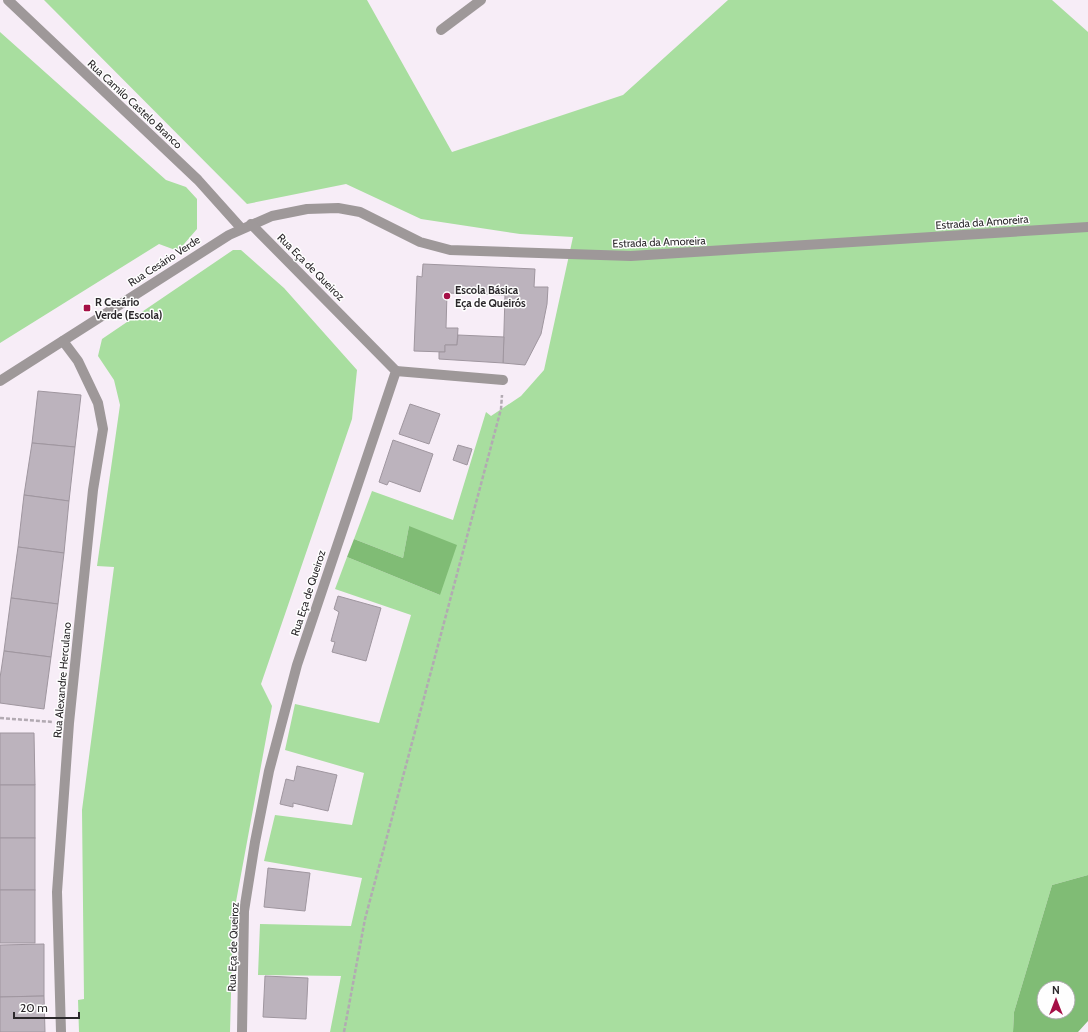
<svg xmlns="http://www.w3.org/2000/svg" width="1088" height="1032" viewBox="0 0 1088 1032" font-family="Cabin,sans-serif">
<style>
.green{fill:#a8de9f}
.forest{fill:#80bc75;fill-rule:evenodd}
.building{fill:#bcb3bd;stroke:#9f969f}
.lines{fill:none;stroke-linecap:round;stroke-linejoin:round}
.path{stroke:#b2aab2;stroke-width:2.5;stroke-dasharray:4 2;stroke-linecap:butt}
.service{stroke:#9e9899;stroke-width:10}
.minor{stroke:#9e9899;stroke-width:10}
.poi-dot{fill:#a50f46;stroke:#fefefe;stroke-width:1.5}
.labels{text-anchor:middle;stroke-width:3;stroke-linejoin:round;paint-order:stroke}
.street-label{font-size:11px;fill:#2b282b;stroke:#fefefe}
.poi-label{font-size:11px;font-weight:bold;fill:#2b282b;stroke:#fefefe;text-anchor:start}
</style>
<rect width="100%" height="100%" fill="#f7edf7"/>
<g class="green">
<polygon points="44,0 367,0 452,152 623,95 728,0 1052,0 1088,32 1088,875 1052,885 1014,1012 1013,1032 324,1032 330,1032 341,976 258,975 260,924 351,926 362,878 264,861 275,815 352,825 364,773 285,750 295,704 379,723 411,615 335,589 347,557 440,595 409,526 403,558 354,539 372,491 453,520 486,412 491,416 521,396 544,370 573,237 520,234 421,219 346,184 247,204"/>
<polygon points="0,32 166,180 186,187 197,199 197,229 178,251 159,244 0,343"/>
<polygon points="233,250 241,250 284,288 357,370 352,419 261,684 272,706 233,918 230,1032 79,1032 78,1000 84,999 82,810 114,567 97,566 120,405 114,380 98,356 102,339"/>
</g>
<g class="forest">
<polygon points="409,526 457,545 440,595 347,557 354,539 403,558"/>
<path d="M1088 875V1021L1078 1032H1013L1014 1012 1052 885ZM1044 988H1068V1012H1044Z"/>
</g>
<g class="building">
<polygon points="423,264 535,269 534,287 548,287 547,304 541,334 525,365 503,363 505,295 447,293 446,328 458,328 457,345 445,345 445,352 414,351 417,276 422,277"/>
<polygon points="458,335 504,337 503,363 439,359 439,352 445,352 445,345 457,345"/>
<polygon points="38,391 81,395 75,447 32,443"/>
<polygon points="410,404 440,414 429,444 399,434"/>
<polygon points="393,440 433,454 420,492 389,481 387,485 379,482"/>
<polygon points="32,443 75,447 69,501 24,495"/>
<polygon points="458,445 472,449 467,465 453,460"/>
<polygon points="24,495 69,501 64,553 18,547"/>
<polygon points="18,547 64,553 58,604 11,598"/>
<polygon points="338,596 381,608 366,661 332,652 335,642 331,641 339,612 334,609"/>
<polygon points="11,598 58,604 51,657 4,651"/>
<polygon points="4,651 51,657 44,709 0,703 0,678"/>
<polygon points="0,733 34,733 35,785 0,785"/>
<polygon points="297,766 337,775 328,811 293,803 293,807 280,804 286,779 294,781"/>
<rect x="0" y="785" width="35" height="53"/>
<rect x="0" y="838" width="35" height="52"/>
<polygon points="268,868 310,873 305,911 264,907"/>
<rect x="0" y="890" width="35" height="53"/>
<polygon points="44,944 44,996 0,997 0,945"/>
<polygon points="265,976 308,978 306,1019 263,1017"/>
<polygon points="44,996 45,1032 0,1032 0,997"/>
</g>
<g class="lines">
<g class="path">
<polyline points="0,718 53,722"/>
<polyline points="344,1032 365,919 501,409 502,395"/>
</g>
<polyline class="service" points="441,30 481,0"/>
<g class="minor">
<polyline points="8,0 198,180 241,228"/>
<polyline points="396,371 503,380"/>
<polyline points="0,381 229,235 272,216 307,209 338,208 360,212 420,242 450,250 631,256 1088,227"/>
<polyline points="61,1032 57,892 69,723 93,490 103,429 98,403 78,361 63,341"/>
<polyline points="242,1032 244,911 255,842 269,771 297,665 396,371 251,224"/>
</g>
</g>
<g class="poi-dot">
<circle cx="447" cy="296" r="4"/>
<rect x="83" y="304" width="8" height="8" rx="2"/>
</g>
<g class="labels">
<g class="street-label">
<text transform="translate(135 104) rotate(43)" y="4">Rua Camilo Castelo Branco</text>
<text transform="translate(982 222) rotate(-4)" y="4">Estrada da Amoreira</text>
<text transform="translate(659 242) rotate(-2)" y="4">Estrada da Amoreira</text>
<text transform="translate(164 261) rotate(-33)" y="4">Rua Cesário Verde</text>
<text transform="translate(311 267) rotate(45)" y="4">Rua Eça de Queiroz</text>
<text transform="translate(308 593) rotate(-72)" y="4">Rua Eça de Queiroz</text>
<text transform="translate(62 680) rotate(-85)" y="4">Rua Alexandre Herculano</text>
<text transform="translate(233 947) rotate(-88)" y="4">Rua Eça de Queiroz</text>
</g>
<g class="poi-label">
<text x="455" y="294">Escola Básica<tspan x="455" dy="13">Eça de Queirós</tspan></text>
<text x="95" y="306">R Cesário<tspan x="95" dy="13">Verde (Escola)</tspan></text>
</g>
</g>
<g transform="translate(1056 1000)"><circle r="19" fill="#fefefe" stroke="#aaa8aa"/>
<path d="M0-3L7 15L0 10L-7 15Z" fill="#a50f46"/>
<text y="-6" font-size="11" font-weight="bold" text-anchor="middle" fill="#2b282b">N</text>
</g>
<path d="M14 1012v6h65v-6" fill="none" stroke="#2b282b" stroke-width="2"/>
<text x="20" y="1012" font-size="12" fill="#2b282b" stroke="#fefefe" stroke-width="3" paint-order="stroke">20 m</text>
</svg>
